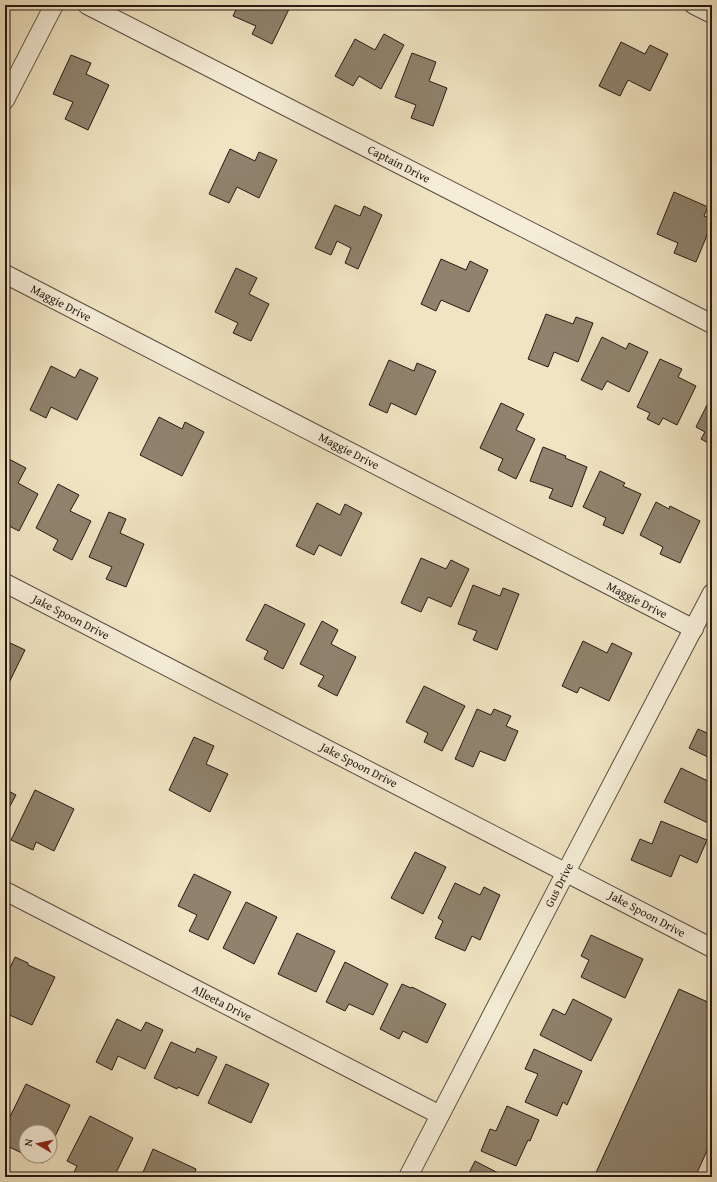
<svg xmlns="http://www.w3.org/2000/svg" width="717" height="1182" viewBox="0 0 717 1182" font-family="'Gentium Book Plus',serif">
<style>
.building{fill:#8f836e;stroke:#261914}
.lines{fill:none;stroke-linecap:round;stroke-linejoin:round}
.minor-casing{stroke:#584c40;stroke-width:20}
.minor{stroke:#f5edd7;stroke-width:18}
.labels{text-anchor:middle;stroke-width:3.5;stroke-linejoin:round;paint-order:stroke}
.street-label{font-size:12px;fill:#261914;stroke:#f5edd7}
</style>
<rect width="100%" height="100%" fill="#f0e4c2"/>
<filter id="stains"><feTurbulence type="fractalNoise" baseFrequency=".005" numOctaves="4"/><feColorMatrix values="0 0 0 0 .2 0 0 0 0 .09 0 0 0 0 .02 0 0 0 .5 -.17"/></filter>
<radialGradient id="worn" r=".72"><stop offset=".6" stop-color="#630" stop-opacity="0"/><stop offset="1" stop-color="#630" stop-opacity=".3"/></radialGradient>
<g class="building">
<polygon points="238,5 291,5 272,44 252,34 256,26 233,16"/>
<polygon points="384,34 404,45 381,89 359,76 353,86 335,76 355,39 375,50"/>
<polygon points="621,42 645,54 650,45 668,54 650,91 628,80 620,96 599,86"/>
<polygon points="412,53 436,62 429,81 447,88 433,126 411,118 416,105 395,97"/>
<polygon points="71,55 91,63 86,74 109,85 88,130 65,119 73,102 53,94"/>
<polygon points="230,149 255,161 259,152 277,160 259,198 237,187 229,203 209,194"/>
<polygon points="674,192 708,207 704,216 712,219 712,223 696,262 674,253 678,243 657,234"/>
<polygon points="335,205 360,216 364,206 382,215 358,269 345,263 351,248 337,241 331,255 315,248"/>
<polygon points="441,259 466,270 470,261 488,270 469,312 441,300 436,311 421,304"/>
<polygon points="236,268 257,278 249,294 269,304 251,341 233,333 238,323 215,312"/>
<polygon points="546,314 573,324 576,317 593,323 578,362 554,352 548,367 528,359"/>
<polygon points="602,337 626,349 629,343 648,352 629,392 607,381 602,390 581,380"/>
<polygon points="660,359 682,369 678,377 696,386 677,425 663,418 659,425 647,419 650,413 637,407"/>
<polygon points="389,360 414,371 417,363 436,371 416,415 391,403 387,413 369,405"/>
<polygon points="51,366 75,378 80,369 98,378 77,420 51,407 46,418 30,410"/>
<polygon points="712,395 712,445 701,439 705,432 696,427"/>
<polygon points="501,403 524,414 516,430 535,439 516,479 498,470 503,459 480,448"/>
<polygon points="159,417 182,429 185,422 204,432 182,476 140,455"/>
<polygon points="543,447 566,456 565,458 587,467 572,507 549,498 553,489 530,481"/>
<polygon points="5,457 26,468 18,483 38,494 19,531 5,524"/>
<polygon points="600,471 625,483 623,486 641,494 623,534 603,525 606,518 583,507"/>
<polygon points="58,484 79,495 70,511 91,521 72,560 53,550 58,540 36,528"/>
<polygon points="656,502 669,509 670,506 700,521 680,563 660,554 663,547 640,535"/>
<polygon points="317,503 340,515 345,504 362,513 341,556 319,545 314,555 296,546"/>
<polygon points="109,512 126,519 120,533 144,544 126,587 106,579 112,567 89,557"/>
<polygon points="421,558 446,569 451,560 469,569 451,607 428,597 421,612 401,603"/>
<polygon points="473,585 500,596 503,588 519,594 497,650 473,640 477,631 458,624"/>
<polygon points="265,604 305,624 283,669 264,659 268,651 246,640"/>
<polygon points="322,621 338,630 331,644 356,657 337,696 318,686 324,676 300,664"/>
<polygon points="6,641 25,650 5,691 5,644"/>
<polygon points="583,641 607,653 612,643 632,653 609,701 580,687 577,693 562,686"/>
<polygon points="424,686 465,706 442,751 424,742 428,733 406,722"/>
<polygon points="477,709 491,715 494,709 511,716 506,726 518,731 505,761 480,751 473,767 455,759"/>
<polygon points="712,721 712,759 689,748 698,729 707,733"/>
<polygon points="194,737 214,746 206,764 228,774 210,812 169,790"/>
<polygon points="681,768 712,783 712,819 710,824 664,802"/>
<polygon points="5,789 16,795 5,815"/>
<polygon points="35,790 74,809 54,851 36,842 33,850 11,840"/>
<polygon points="661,821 707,840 697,863 680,855 671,877 631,860 640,839 652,844"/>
<polygon points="415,852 446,867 423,914 391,898"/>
<polygon points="194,874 231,892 208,940 189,931 197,915 178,906"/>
<polygon points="455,883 480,895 484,887 500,895 480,940 472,936 465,951 435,938 443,921 438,918"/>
<polygon points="246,902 277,917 254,964 223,948"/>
<polygon points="297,933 335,951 316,992 278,974"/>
<polygon points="591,935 643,959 625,998 581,977 589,960 581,956"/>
<polygon points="15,957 28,963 28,965 55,977 32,1025 5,1013 7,1008 5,1007 5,979"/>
<polygon points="345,962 388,984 373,1015 349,1004 345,1011 326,1002"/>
<polygon points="402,984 411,988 412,987 446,1004 427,1043 403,1031 399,1039 380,1029"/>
<polygon points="679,989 712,1004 712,1140 695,1177 594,1177"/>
<polygon points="573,999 612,1019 591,1061 540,1035 553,1009 565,1015"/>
<polygon points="117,1019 141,1031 146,1022 163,1030 145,1069 118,1056 112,1070 96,1062"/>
<polygon points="171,1042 195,1053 197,1048 217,1057 198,1096 178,1087 177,1089 154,1078"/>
<polygon points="534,1049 582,1071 567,1105 563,1102 557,1116 525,1102 538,1074 525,1069"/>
<polygon points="226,1064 269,1084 251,1123 208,1103"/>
<polygon points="26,1084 70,1105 50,1147 50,1132 26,1132 26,1155 5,1145 5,1127"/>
<polygon points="507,1106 539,1120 530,1141 528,1140 516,1166 481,1151 490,1129 496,1131"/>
<polygon points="90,1116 133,1138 114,1177 72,1177 77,1166 67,1161"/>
<polygon points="153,1149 196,1169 193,1177 135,1177 136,1174 141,1177"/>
<polygon points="28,1156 46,1156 43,1163"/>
<polygon points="475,1161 506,1177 467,1177"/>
</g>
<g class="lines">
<g class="minor-casing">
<g id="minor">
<polyline points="87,5 712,324"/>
<polyline points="694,5 712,14"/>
<polyline points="5,100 54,5"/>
<polyline points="5,274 694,629"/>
<polyline points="5,583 712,948"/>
<polyline points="5,891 440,1115"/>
<polyline points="408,1177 566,872 712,593"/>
</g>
</g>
<use href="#minor" class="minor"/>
</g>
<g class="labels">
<g class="street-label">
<text transform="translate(399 164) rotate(27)" y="4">Captain Drive</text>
<text transform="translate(61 303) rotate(27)" y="4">Maggie Drive</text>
<text transform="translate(349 451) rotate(27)" y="4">Maggie Drive</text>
<text transform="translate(637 600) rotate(27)" y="4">Maggie Drive</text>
<text transform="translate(71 617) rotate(27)" y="4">Jake Spoon Drive</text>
<text transform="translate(359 765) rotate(27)" y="4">Jake Spoon Drive</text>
<text transform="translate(559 885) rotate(-63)" y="4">Gus Drive</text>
<text transform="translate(647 914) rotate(28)" y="4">Jake Spoon Drive</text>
<text transform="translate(222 1003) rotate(27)" y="4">Alleeta Drive</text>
</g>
</g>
<rect width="717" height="1182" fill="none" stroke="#f0e4c2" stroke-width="20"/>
<rect x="6" y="6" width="705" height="1170" fill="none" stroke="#261914" stroke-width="2"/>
<rect x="10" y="10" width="697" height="1162" fill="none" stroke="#261914"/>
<g transform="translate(38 1144) rotate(279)"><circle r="19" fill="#f5edd7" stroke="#a29889"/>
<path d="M0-3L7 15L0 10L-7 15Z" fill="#8f2418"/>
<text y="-6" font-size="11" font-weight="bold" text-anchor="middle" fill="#261914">N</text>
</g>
<rect width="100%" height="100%" filter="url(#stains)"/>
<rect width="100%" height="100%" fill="url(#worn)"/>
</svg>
